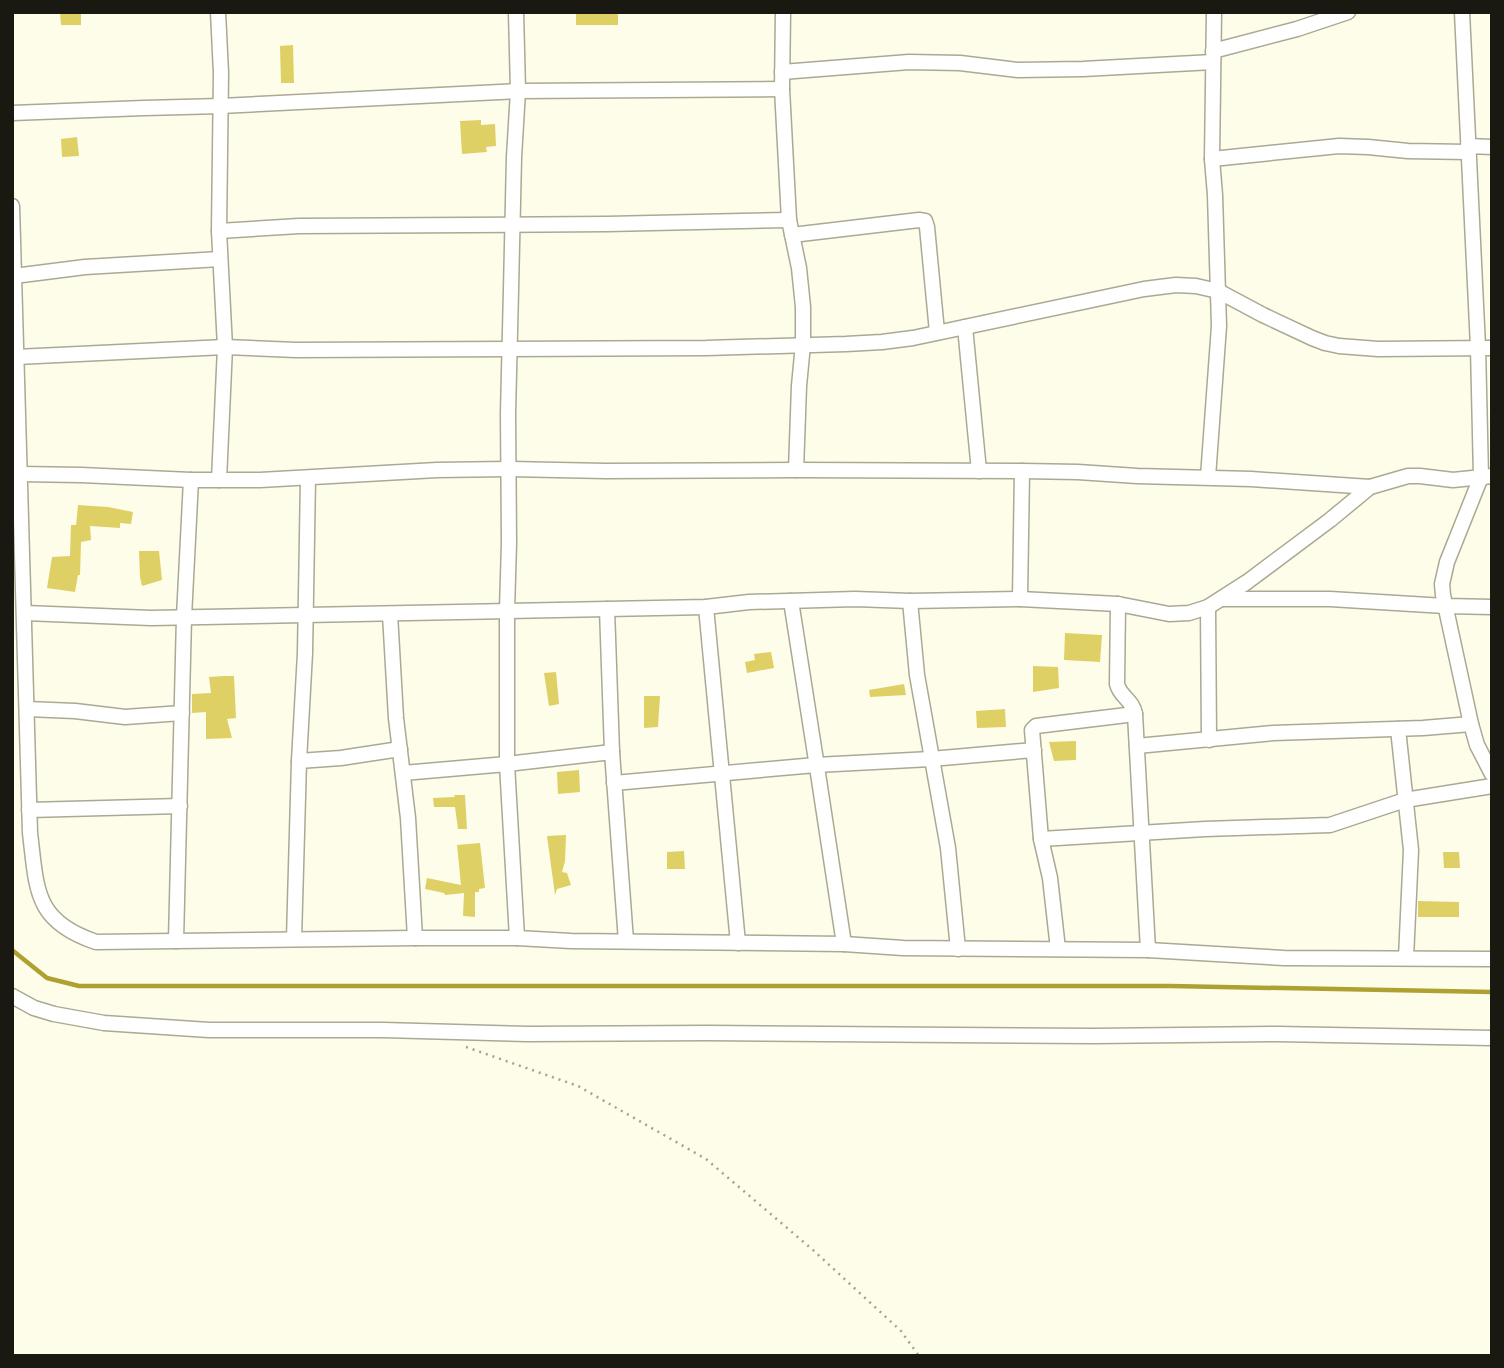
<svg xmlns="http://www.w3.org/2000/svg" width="1504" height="1368" viewBox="0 0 1504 1368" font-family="Inter,sans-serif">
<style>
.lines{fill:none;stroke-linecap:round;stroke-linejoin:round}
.stream{stroke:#afa131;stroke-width:4.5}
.building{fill:#ded065}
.street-casing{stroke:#aba993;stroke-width:17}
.path{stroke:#a2a193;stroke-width:2.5;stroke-dasharray:2 5;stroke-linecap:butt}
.street{stroke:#fff;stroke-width:14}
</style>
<rect width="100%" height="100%" fill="#fefdea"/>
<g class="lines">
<polyline class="stream" points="12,950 47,978 79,986 1170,986 1492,992"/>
</g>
<g class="building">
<polygon points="81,12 81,25 61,25 60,13"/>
<rect x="576" y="12" width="42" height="13"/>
<polygon points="293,45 294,83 281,83 280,46"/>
<polygon points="481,120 481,125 495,124 496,146 486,147 487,152 462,154 460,121"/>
<polygon points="77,137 79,156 62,157 61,139"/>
<polygon points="78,505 108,507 133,512 131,524 120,523 120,528 90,526 91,540 81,542 80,575 78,575 75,592 47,588 52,557 70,556 71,525 76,525"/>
<polygon points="139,551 159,551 162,580 142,586 140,577"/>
<polygon points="1065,633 1102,635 1100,662 1064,660"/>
<polygon points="771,652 774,668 747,673 745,662 755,660 754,654"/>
<polygon points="1033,666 1058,667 1059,688 1033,692"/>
<polygon points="556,672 559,704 549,706 544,673"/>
<polygon points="224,676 234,676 236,718 227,719 232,738 206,739 206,712 192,713 192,694 211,693 209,677"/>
<polygon points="904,684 906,695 870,697 869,690"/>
<polygon points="644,696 660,696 658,727 644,728"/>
<polygon points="1005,709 1006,727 977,728 976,711"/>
<polygon points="1076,741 1076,760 1054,761 1049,742"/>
<polygon points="579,770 580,792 558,794 557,772"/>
<polygon points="454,795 465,795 467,829 458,829 455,807 434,807 433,798 455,797"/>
<polygon points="566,835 565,861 562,872 567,873 571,885 557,889 555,895 547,836"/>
<polygon points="480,843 485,888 479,889 479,892 475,892 475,917 463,916 464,893 445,895 444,893 425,889 427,878 461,885 457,845"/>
<polygon points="684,851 685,869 667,869 667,852"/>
<polygon points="1443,852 1459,852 1460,868 1444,868"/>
<polygon points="1418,901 1459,902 1459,917 1418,917"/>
</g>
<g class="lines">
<g class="street-casing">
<g id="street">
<polyline points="218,12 221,73 219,231 225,347 219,480"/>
<polyline points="516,12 518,91 514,157 511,290 508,413 509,543 507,610 507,764 517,938"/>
<polyline points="783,12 782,89 789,220 799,268 803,307 803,344 799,386 796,470"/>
<polyline points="1462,12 1478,347 1481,477 1447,562 1442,584 1443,595 1471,724 1477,745 1492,774"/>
<polyline points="1213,51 1297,29 1348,12"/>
<polyline points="782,72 909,62 960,63 1018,70 1083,69 1213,62"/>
<polyline points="12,113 144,108 221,106 518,91 782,89"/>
<polyline points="1468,146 1492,147"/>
<polyline points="1212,159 1339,146 1368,147 1408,151 1468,152"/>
<path d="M12 206 30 833C37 890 34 921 96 942L415 938H517L571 941 844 944 903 948 1148 950 1284 958 1492 959"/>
<polyline points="219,231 299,226 607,224 789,220"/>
<polyline points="792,235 919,220 925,221 927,227 937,332"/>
<polyline points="14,276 85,267 220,259"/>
<polyline points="965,327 979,471"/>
<polyline points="16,357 225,347 296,350 706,348 846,344 882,342 913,338 1144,289 1176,285 1196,286 1218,291 1263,315 1312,338 1325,343 1339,346 1378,349 1492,348"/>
<polyline points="20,474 81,475 191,480 260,480 437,470 509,469 606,471 796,470 1022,471 1078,472 1137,476 1251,479 1370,487"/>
<polyline points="1208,477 1219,326 1215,195 1212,159 1214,12"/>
<polyline points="1020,599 1022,471"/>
<polyline points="1221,599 1330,599 1445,606 1492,607"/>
<path d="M791 601C809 715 827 830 844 944"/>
<polyline points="910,601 917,675 948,848 958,949"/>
<path d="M1118 604 1117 684C1120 697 1133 700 1135 714L1148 950"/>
<polyline points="706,607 738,943"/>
<polyline points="1208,607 1209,740"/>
<polyline points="607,609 612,752 626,941"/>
<polyline points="25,613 151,618 706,607 749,602 855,599 910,601 1020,599 1118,604 1169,614 1189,613 1208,607 1247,582 1330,520 1370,487 1408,476 1420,476 1453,480 1492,476"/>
<polyline points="390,614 396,718 408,818 415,938"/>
<polyline points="27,709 75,711 125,717 182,713"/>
<polyline points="1398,729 1411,850 1406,958"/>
<polyline points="1137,746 1273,733 1423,728 1471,724"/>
<polyline points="299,761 341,758 400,749"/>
<polyline points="403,773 507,764 612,752"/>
<polyline points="614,783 816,765 931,759 1034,750"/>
<polyline points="29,810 180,806"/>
<polyline points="1041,839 1205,829 1330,825 1405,800 1492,786"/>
<polyline points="294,939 299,761 305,653 308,478"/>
<polyline points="176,941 184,617 191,480"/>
<polyline points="1058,949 1050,878 1041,839 1032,730 1036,726 1135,714"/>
<polyline points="12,996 34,1008 54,1014 104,1023 209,1030 383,1030 528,1034 708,1033 1094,1036 1277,1034 1492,1038"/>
</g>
</g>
<polyline class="path" points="466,1047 578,1086 706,1159 813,1250 901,1331 919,1356"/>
<use href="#street" class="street"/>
</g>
<rect width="1504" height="1368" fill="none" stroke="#1a1911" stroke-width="28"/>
</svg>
